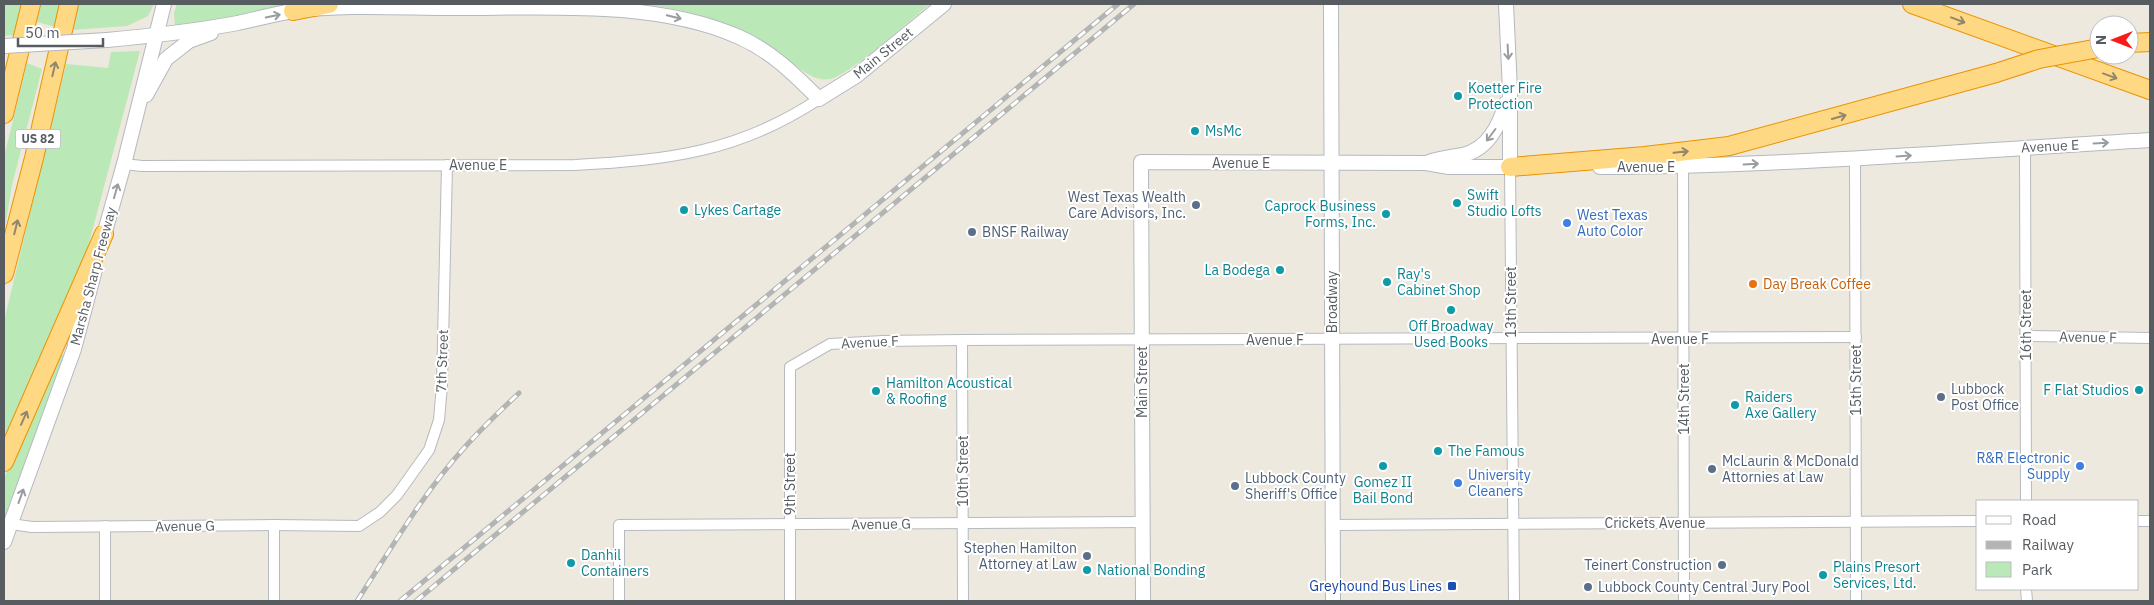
<svg xmlns="http://www.w3.org/2000/svg" width="2154" height="605" viewBox="0 0 2154 605" font-family="'IBM Plex Sans',sans-serif">
<style>
.green{fill:#bae8b7}
.lines{fill:none;stroke-linecap:round;stroke-linejoin:round}
.street-casing{stroke:#b7babf;stroke-width:12}
.secondary-casing{stroke:#b4b9bf;stroke-width:16}
.highway-casing{stroke:#eb9300;stroke-width:20}
.street{stroke:#fff;stroke-width:10}
.secondary{stroke:#fff;stroke-width:14}
.highway{stroke:#ffd883;stroke-width:18}
.rail-casing{stroke:#b3b4b4;stroke-width:5}
.rail{stroke:#fff;stroke-width:3;stroke-dasharray:9;stroke-linecap:butt}
.secondary-bridge-casing{stroke:#b4b9bf;stroke-width:16;stroke-linecap:butt}
.highway-bridge-casing{stroke:#eb9300;stroke-width:20;stroke-linecap:butt}
.secondary-bridge{stroke:#fff;stroke-width:14}
.highway-bridge{stroke:#ffd883;stroke-width:18}
.oneway{stroke:#9a9da0}
.oneway2{stroke:#92876d}
.culture-dot{fill:#0f9aa8;stroke:#fff;stroke-width:2}
.service-dot{fill:#5c6f8a;stroke:#fff;stroke-width:2}
.shop-dot{fill:#3f7fe0;stroke:#fff;stroke-width:2}
.food-dot{fill:#e8710a;stroke:#fff;stroke-width:2}
.transit-dot{fill:#1a4fb4;stroke:#fff;stroke-width:2}
.labels{text-anchor:middle;stroke-width:4;stroke-linejoin:round;paint-order:stroke}
.shield{fill:#fff;stroke:#898d90;stroke-width:1}
.shield-label{font-size:12px;font-weight:bold;fill:#575c61}
.street-label{font-size:14px;fill:#575c61;stroke:#fff}
.culture-label{font-size:14px;fill:#0d838f;stroke:#fff;text-anchor:start}
.service-label{font-size:14px;fill:#4e5e75;stroke:#fff;text-anchor:start}
.shop-label{font-size:14px;fill:#366cbe;stroke:#fff;text-anchor:start}
.food-label{font-size:14px;fill:#c56008;stroke:#fff;text-anchor:start}
.transit-label{font-size:14px;fill:#164399;stroke:#fff;text-anchor:end}
</style>
<rect width="100%" height="100%" fill="#ede9de"/>
<g class="green">
<polygon points="4,4 21,4 14,35 4,36"/>
<polygon points="41,4 61,4 56,27 37,22"/>
<polygon points="76,4 154,4 148,16 127,26 71,30"/>
<polygon points="177,4 292,4 249,14 175,26 174,13"/>
<path d="M639 4H930C911 19 850 75 830 79 810 83 790 59 775 49 735 23 686 8 639 4Z"/>
<polygon points="140,51 85,258 4,445 4,321 66,64 108,68 111,52"/>
<polygon points="27,63 42,69 12,185 4,234 4,157"/>
<polygon points="60,354 64,355 4,519 4,478"/>
</g>
<g class="lines">
<g class="street-casing">
<g id="street">
<polyline points="2025,148 2026,501"/>
<polyline points="1855,159 1856,601"/>
<path d="M124 164 142 166 575 165C669 160 739 152 819 99"/>
<polyline points="1510,167 1514,601"/>
<polyline points="1683,167 1684,601"/>
<polyline points="2026,336 2150,338"/>
<polyline points="962,340 963,601"/>
<polyline points="2138,521 2150,521"/>
<polyline points="11,524 32,527 274,525 359,526 380,512 397,495 429,450 439,420 442,385 447,165"/>
<polyline points="274,525 274,601"/>
<polyline points="1333,525 1978,521"/>
<polyline points="105,526 105,601"/>
<polyline points="2026,589 2027,601"/>
<polyline points="619,601 619,525 1143,522"/>
<polyline points="790,601 790,367 830,344 883,341 962,340 1856,337"/>
</g>
</g>
<g class="secondary-casing">
<g id="secondary">
<polyline points="1331,4 1333,601"/>
<polyline points="1506,4 1510,91 1510,167"/>
<path d="M107 40C151 36 195 31 238 23 256 19 275 14 293 11 347 4 402 8 456 8 546 8 656 0 739 37 771 51 794 74 819 99L856 76 944 4"/>
<polyline points="146,95 166,59 189,41 211,33"/>
<path d="M1429 162C1440 158 1451 157 1463 155 1488 149 1499 126 1506 103"/>
<path d="M1600 167C1784 166 1967 151 2150 140"/>
<polyline points="102,242 124,164 164,4"/>
<polyline points="4,542 74,349 95,270"/>
<polyline points="1143,601 1141,162 1426,163 1449,167 1518,167"/>
</g>
</g>
<g class="highway-casing">
<g id="highway">
<polyline points="1912,4 2150,90"/>
<polyline points="293,11 329,4"/>
<polyline points="2129,43 2150,42"/>
<polyline points="4,114 31,4"/>
<polyline points="1510,167 1645,156 1729,146 1996,73"/>
<polyline points="4,274 34,158 69,4"/>
<polyline points="4,462 104,234"/>
</g>
</g>
<use href="#street" class="street"/>
<use href="#secondary" class="secondary"/>
<use href="#highway" class="highway"/>
<g class="rail-casing">
<g id="rail">
<path d="M357 601C391 549 423 493 465 447 482 428 501 410 519 393"/>
<polyline points="400,601 1118,4"/>
<polyline points="416,601 1134,4"/>
</g>
</g>
<use href="#rail" class="rail"/>
<g class="secondary-bridge-casing">
<polyline id="secondary-bridge" points="4,46 107,40"/>
</g>
<g class="highway-bridge-casing">
<polyline id="highway-bridge" points="1996,73 2039,59 2099,48"/>
</g>
<use href="#secondary-bridge" class="secondary-bridge"/>
<use href="#highway-bridge" class="highway-bridge"/>
</g>
<defs><path id="oneway-shaft" d="M-6 0H5M1.5-3L5.5 0L1.5 3" fill="none" stroke-width="1.6" stroke-linecap="round" stroke-linejoin="round" transform="scale(1.25)"/></defs>
<g class="oneway">
<use href="#oneway-shaft" transform="translate(273 16) rotate(-12)"/>
<use href="#oneway-shaft" transform="translate(674 17) rotate(14)"/>
<use href="#oneway-shaft" transform="translate(1508 52) rotate(87)"/>
<use href="#oneway-shaft" transform="translate(1491 135) rotate(127)"/>
<use href="#oneway-shaft" transform="translate(2101 143) rotate(-3)"/>
<use href="#oneway-shaft" transform="translate(1904 156) rotate(-4)"/>
<use href="#oneway-shaft" transform="translate(1751 164) rotate(-3)"/>
<use href="#oneway-shaft" transform="translate(116 191) rotate(-74)"/>
<use href="#oneway-shaft" transform="translate(21 496) rotate(-70)"/>
</g>
<g class="oneway2">
<use href="#oneway-shaft" transform="translate(1958 20) rotate(21)"/>
<use href="#oneway-shaft" transform="translate(54 69) rotate(-77)"/>
<use href="#oneway-shaft" transform="translate(2110 76) rotate(20)"/>
<use href="#oneway-shaft" transform="translate(1839 117) rotate(-16)"/>
<use href="#oneway-shaft" transform="translate(1681 152) rotate(-6)"/>
<use href="#oneway-shaft" transform="translate(16 227) rotate(-76)"/>
<use href="#oneway-shaft" transform="translate(24 418) rotate(-66)"/>
</g>
<g class="culture-dot">
<circle cx="1458" cy="96" r="5"/>
<circle cx="1195" cy="131" r="5"/>
<circle cx="1457" cy="203" r="5"/>
<circle cx="684" cy="210" r="5"/>
<circle cx="1386" cy="214" r="5"/>
<circle cx="1280" cy="270" r="5"/>
<circle cx="1387" cy="282" r="5"/>
<circle cx="1451" cy="310" r="5"/>
<circle cx="2139" cy="390" r="5"/>
<circle cx="876" cy="391" r="5"/>
<circle cx="1735" cy="405" r="5"/>
<circle cx="1438" cy="451" r="5"/>
<circle cx="1383" cy="466" r="5"/>
<circle cx="571" cy="563" r="5"/>
<circle cx="1087" cy="570" r="5"/>
<circle cx="1823" cy="575" r="5"/>
</g>
<g class="service-dot">
<circle cx="1196" cy="205" r="5"/>
<circle cx="972" cy="232" r="5"/>
<circle cx="1941" cy="397" r="5"/>
<circle cx="1712" cy="469" r="5"/>
<circle cx="1235" cy="486" r="5"/>
<circle cx="1087" cy="556" r="5"/>
<circle cx="1722" cy="565" r="5"/>
<circle cx="1588" cy="587" r="5"/>
</g>
<g class="shop-dot">
<circle cx="1567" cy="223" r="5"/>
<circle cx="2080" cy="466" r="5"/>
<circle cx="1458" cy="483" r="5"/>
</g>
<circle class="food-dot" cx="1753" cy="284" r="5"/>
<rect class="transit-dot" x="1447" y="581" width="10" height="10" rx="2.5"/>
<g class="labels">
<rect class="shield" x="15.5" y="129.5" width="45" height="19" rx="4"/>
<g class="shield-label">
<text x="38" y="143">US 82</text>
</g>
<g class="street-label">
<text transform="translate(883 53) rotate(-39)" y="5">Main Street</text>
<text transform="translate(2050 146) rotate(-3)" y="5">Avenue E</text>
<text x="1241" y="168">Avenue E</text>
<text x="478" y="170">Avenue E</text>
<text x="1646" y="172">Avenue E</text>
<text transform="translate(93 276) rotate(-75)" y="5">Marsha Sharp Freeway</text>
<text transform="translate(1332 302) rotate(-90)" y="5">Broadway</text>
<text transform="translate(1511 302) rotate(-90)" y="5">13th Street</text>
<text transform="translate(2026 325) rotate(-90)" y="5">16th Street</text>
<text transform="translate(2088 337) rotate(1)" y="5">Avenue F</text>
<text x="1680" y="344">Avenue F</text>
<text x="1275" y="345">Avenue F</text>
<text transform="translate(870 342) rotate(-3)" y="5">Avenue F</text>
<text transform="translate(442 361) rotate(-88)" y="5">7th Street</text>
<text transform="translate(1856 380) rotate(-90)" y="5">15th Street</text>
<text transform="translate(1142 382) rotate(-90)" y="5">Main Street</text>
<text transform="translate(1684 399) rotate(-90)" y="5">14th Street</text>
<text transform="translate(963 471) rotate(-90)" y="5">10th Street</text>
<text transform="translate(790 484) rotate(-90)" y="5">9th Street</text>
<text x="1655" y="528">Crickets Avenue</text>
<text transform="translate(881 524) rotate(-1)" y="5">Avenue G</text>
<text transform="translate(185 526) rotate(-1)" y="5">Avenue G</text>
</g>
<g class="culture-label">
<text x="1468" y="93">Koetter Fire<tspan x="1468" dy="16">Protection</tspan></text>
<text x="1205" y="136">MsMc</text>
<text x="1467" y="200">Swift<tspan x="1467" dy="16">Studio Lofts</tspan></text>
<text x="1376" y="211" text-anchor="end">Caprock Business<tspan x="1376" dy="16">Forms, Inc.</tspan></text>
<text x="694" y="215">Lykes Cartage</text>
<text x="1270" y="275" text-anchor="end">La Bodega</text>
<text x="1397" y="279">Ray's<tspan x="1397" dy="16">Cabinet Shop</tspan></text>
<text x="1451" y="331" text-anchor="middle">Off Broadway<tspan x="1451" dy="16">Used Books</tspan></text>
<text x="886" y="388">Hamilton Acoustical<tspan x="886" dy="16">&amp; Roofing</tspan></text>
<text x="2129" y="395" text-anchor="end">F Flat Studios</text>
<text x="1745" y="402">Raiders<tspan x="1745" dy="16">Axe Gallery</tspan></text>
<text x="1448" y="456">The Famous</text>
<text x="1383" y="487" text-anchor="middle">Gomez II<tspan x="1383" dy="16">Bail Bond</tspan></text>
<text x="581" y="560">Danhil<tspan x="581" dy="16">Containers</tspan></text>
<text x="1833" y="572">Plains Presort<tspan x="1833" dy="16">Services, Ltd.</tspan></text>
<text x="1097" y="575">National Bonding</text>
</g>
<g class="service-label">
<text x="1186" y="202" text-anchor="end">West Texas Wealth<tspan x="1186" dy="16">Care Advisors, Inc.</tspan></text>
<text x="982" y="237">BNSF Railway</text>
<text x="1951" y="394">Lubbock<tspan x="1951" dy="16">Post Office</tspan></text>
<text x="1722" y="466">McLaurin &amp; McDonald<tspan x="1722" dy="16">Attornies at Law</tspan></text>
<text x="1245" y="483">Lubbock County<tspan x="1245" dy="16">Sheriff's Office</tspan></text>
<text x="1077" y="553" text-anchor="end">Stephen Hamilton<tspan x="1077" dy="16">Attorney at Law</tspan></text>
<text x="1712" y="570" text-anchor="end">Teinert Construction</text>
<text x="1598" y="592">Lubbock County Central Jury Pool</text>
</g>
<g class="shop-label">
<text x="1577" y="220">West Texas<tspan x="1577" dy="16">Auto Color</tspan></text>
<text x="2070" y="463" text-anchor="end">R&amp;R Electronic<tspan x="2070" dy="16">Supply</tspan></text>
<text x="1468" y="480">University<tspan x="1468" dy="16">Cleaners</tspan></text>
</g>
<g class="food-label">
<text x="1763" y="289">Day Break Coffee</text>
</g>
<g class="transit-label">
<text x="1442" y="591">Greyhound Bus Lines</text>
</g>
</g>
<rect width="2154" height="605" fill="none" stroke="#575c61" stroke-width="10"/>
<rect x="1976" y="500" width="162" height="90" fill="#ffffff" stroke="#bcbec0"/>
<rect x="1986" y="516" width="25" height="8" fill="#ffffff" stroke="#bcbec0"/>
<text x="2022" y="525" font-size="15" fill="#575c61">Road</text>
<rect x="1986" y="541" width="25" height="8" fill="#b3b4b4" stroke="#bcbec0"/>
<text x="2022" y="550" font-size="15" fill="#575c61">Railway</text>
<rect x="1986" y="562" width="25" height="15" fill="#bae8b7" stroke="#bcbec0"/>
<text x="2022" y="575" font-size="15" fill="#575c61">Park</text>
<g transform="translate(2114 40) rotate(270)"><circle r="24" fill="#ffffff" stroke="#bcbec0"/>
<path d="M0-4L9 19L0 12L-9 19Z" fill="#fa1b17"/>
<text y="-8" font-size="14" font-weight="bold" text-anchor="middle" fill="#575c61">N</text>
</g>
<path d="M18 38v8h85v-8" fill="none" stroke="#575c61" stroke-width="2.5"/>
<text x="25" y="38" font-size="15" fill="#575c61" stroke="#ffffff" stroke-width="4" paint-order="stroke">50 m</text>
</svg>
